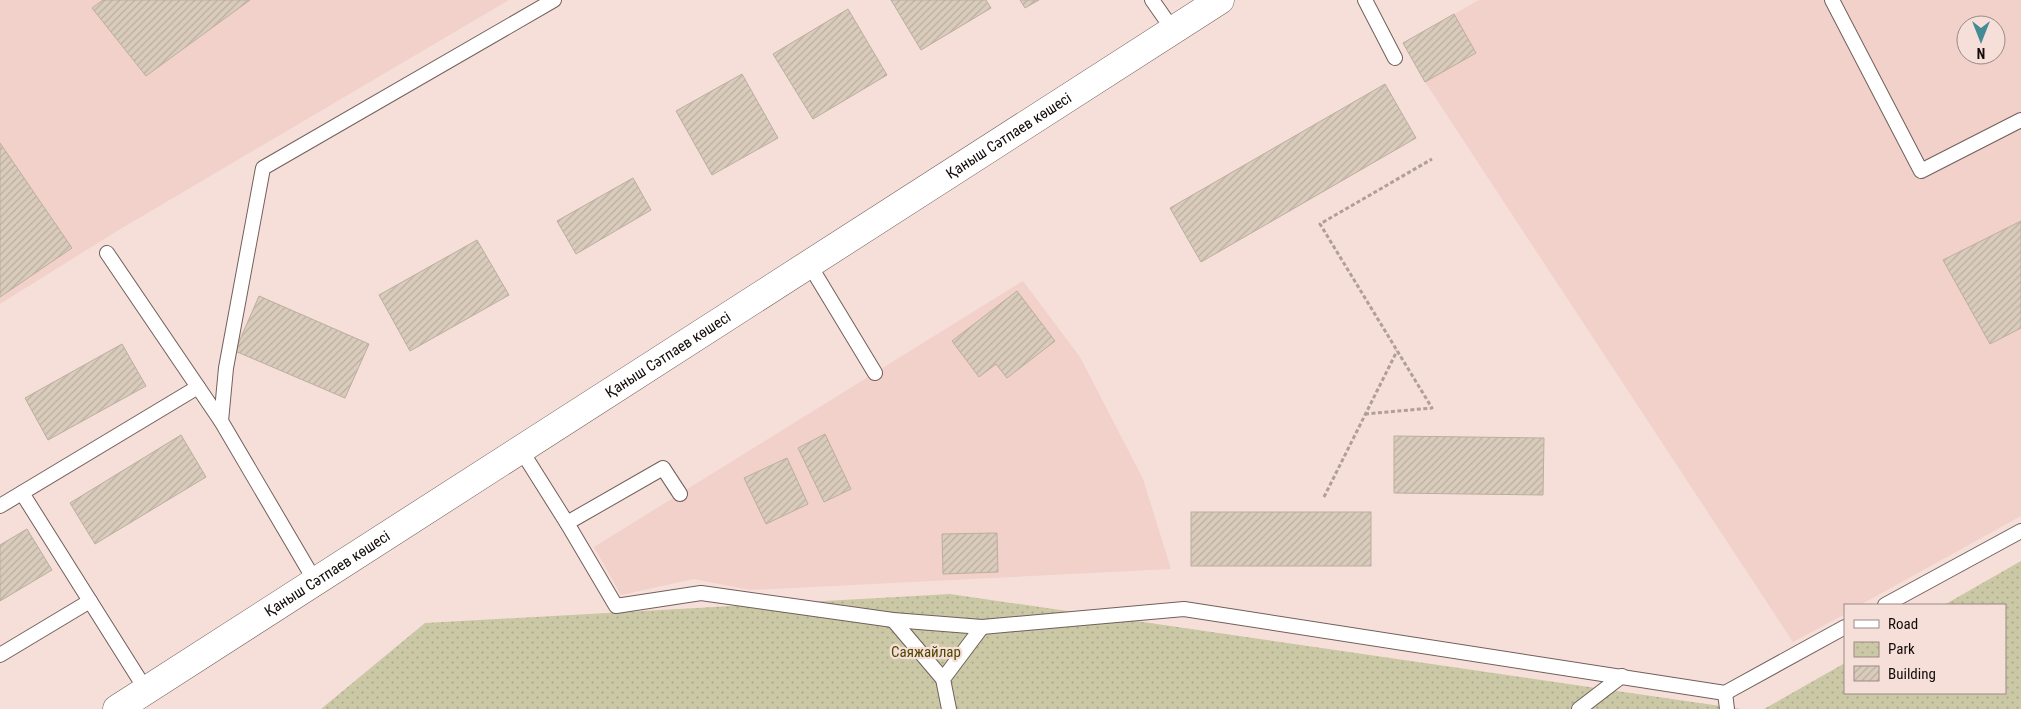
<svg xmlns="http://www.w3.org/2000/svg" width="2021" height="709" viewBox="0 0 2021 709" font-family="'Roboto Condensed',sans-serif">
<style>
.built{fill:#f1d1c9;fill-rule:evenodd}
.park{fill:url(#park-dots)}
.building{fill:url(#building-hatch);stroke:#bcae9f}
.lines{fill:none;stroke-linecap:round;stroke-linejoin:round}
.service-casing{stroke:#725f5a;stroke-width:16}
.tertiary-casing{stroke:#725f5a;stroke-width:29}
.path{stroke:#b09e99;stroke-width:3;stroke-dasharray:4 2.5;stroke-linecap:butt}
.service{stroke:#fff;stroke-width:14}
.tertiary{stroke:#fff;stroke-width:28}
.labels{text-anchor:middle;stroke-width:4.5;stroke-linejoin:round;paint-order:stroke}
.street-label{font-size:15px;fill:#120b09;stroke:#f6dfd9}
.park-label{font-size:15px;fill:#4e4700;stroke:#f6dfd9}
</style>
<defs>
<pattern id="park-dots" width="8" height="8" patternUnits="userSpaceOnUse" patternTransform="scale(1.25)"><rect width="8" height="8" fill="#cbc8a6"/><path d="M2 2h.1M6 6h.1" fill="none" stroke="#adaa8e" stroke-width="1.8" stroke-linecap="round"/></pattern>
<pattern id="building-hatch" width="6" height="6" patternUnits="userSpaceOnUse" patternTransform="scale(1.25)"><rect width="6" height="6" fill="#daccbc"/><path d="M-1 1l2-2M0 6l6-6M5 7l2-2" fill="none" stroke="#baaea0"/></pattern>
</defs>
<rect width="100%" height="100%" fill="#f6dfd9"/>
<g class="built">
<polygon points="0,0 509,0 117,231 0,304"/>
<path d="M1479 0H2021V516L1860 605H1845V614L1793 642 1425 82 1403 43ZM1966 25H1996V55H1966Z"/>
<polygon points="1023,281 1080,357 1143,479 1171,569 750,590 694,579 621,595 594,547"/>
</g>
<g class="park">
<polygon points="2021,561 2021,709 1764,709 1845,663 1845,693 2005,693 2005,605 1944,605"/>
<polygon points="950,594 1741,709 321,709 425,623"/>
</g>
<g class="building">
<polygon points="103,0 250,0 146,76 92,8"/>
<polygon points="891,0 986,0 991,8 921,50"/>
<polygon points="1020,0 1039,0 1025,8"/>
<polygon points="848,9 887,75 813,119 773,54"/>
<polygon points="1454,14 1476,53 1425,82 1403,43"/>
<polygon points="742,74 778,138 712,175 676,111"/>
<polygon points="1385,84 1416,138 1201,262 1170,208"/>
<polygon points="0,143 72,248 0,297"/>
<polygon points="633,178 651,210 576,254 557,221"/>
<polygon points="2021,221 2021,328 1990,344 1943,260"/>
<polygon points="477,240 509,295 410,351 379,295"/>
<polygon points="1017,291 1055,341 1007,378 996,364 979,377 952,341"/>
<polygon points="259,296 369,344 345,398 235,351"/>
<polygon points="122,344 146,386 48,440 25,398"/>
<polygon points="825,434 851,489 824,502 798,448"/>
<polygon points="181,435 206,477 95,544 70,503"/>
<polygon points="1394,436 1544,438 1543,495 1394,493"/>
<polygon points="787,458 808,504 766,524 744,478"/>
<rect x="1191" y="512" width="180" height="54"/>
<polygon points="27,529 52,570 0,601 0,545"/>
<polygon points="997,533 998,572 943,574 942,534"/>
</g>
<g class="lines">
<g class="service-casing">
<g id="service">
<polyline points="1152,0 1173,30"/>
<polyline points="1365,0 1395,58"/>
<polyline points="1832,0 1921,171 2021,120"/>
<polyline points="107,253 221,421"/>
<polyline points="809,264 875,373"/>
<polyline points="521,450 567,523 663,468 680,494"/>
<polyline points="22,493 146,690"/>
<polyline points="0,506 198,387"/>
<polyline points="567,523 616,606 701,593 893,620 982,627 1184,609 1725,693 1845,627"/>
<polyline points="315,581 221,421 226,368 263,168 554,0"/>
<polyline points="1885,605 2021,531"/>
<polyline points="893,620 943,679"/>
<polyline points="0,655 90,601"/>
<polyline points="1725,693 1727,709"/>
<polyline points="949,709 943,679 982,627"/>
<polyline points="1579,709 1622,676"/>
</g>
</g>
<g class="tertiary-casing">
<g id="tertiary">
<path id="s1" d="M117 709 1220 0"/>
</g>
</g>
<g class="path">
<polyline points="1365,414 1432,408 1320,224 1432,159"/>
<polyline points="1324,497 1397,351"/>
</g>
<use href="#service" class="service"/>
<use href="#tertiary" class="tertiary"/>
</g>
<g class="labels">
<g class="street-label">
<text dy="5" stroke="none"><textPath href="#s1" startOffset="1060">Қаныш Сәтпаев көшесі</textPath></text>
<text dy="5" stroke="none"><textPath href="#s1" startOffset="655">Қаныш Сәтпаев көшесі</textPath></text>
<text dy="5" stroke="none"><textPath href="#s1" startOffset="250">Қаныш Сәтпаев көшесі</textPath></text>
</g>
<g class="park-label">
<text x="926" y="657">Саяжайлар</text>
</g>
</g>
<rect x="1844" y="604" width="162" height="90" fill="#f6dfd9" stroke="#9b8a86"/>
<rect x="1854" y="620" width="25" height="8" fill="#ffffff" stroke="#9b8a86"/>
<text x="1888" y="629" font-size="15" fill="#120b09">Road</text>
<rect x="1854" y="642" width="25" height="15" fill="url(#park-dots)" stroke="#9b8a86"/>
<text x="1888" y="654" font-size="15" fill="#120b09">Park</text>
<rect x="1854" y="666" width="25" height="15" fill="url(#building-hatch)" stroke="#9b8a86"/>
<text x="1888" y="679" font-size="15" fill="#120b09">Building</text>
<g transform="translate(1981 40) rotate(180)"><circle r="24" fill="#f6dfd9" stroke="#9b8a86"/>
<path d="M0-4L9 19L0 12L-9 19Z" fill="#458b95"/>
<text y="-8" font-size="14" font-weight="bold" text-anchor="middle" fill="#120b09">N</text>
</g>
</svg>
